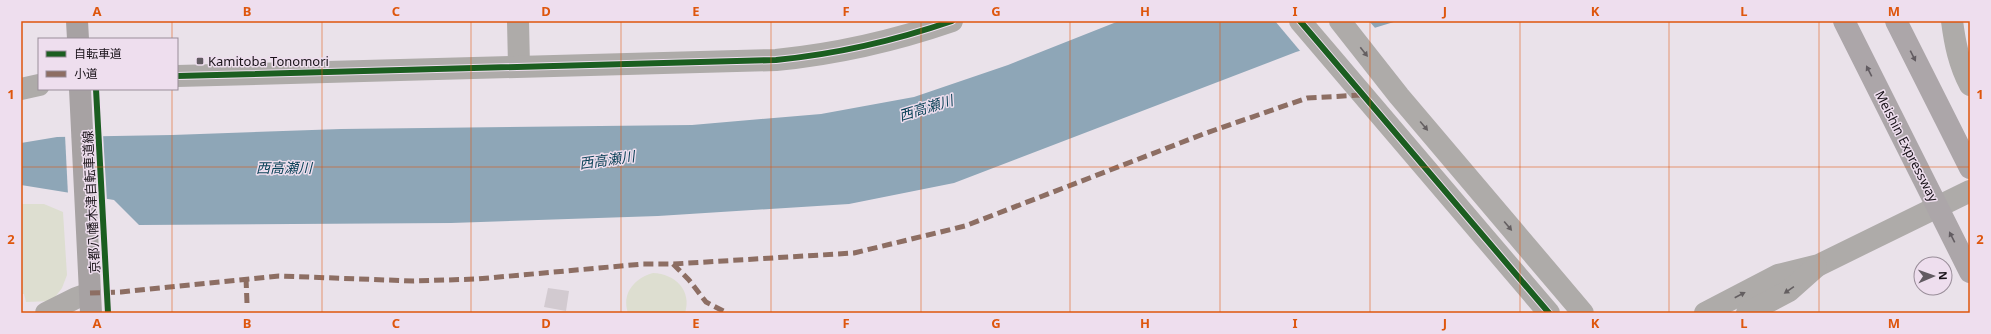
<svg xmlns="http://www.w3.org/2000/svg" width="1991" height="334" viewBox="0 0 1991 334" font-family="'Noto Sans','Noto Sans JP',sans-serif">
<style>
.green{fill:#ddded0}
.water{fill:#8ea6b7}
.pier{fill:#eae2ea}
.building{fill:#d2cad0}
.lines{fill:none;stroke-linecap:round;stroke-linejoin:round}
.minor{stroke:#aeaba9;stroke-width:22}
.major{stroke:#a7a2a3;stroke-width:22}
.highway{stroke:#aca6a9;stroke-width:22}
.highway-bridge{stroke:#aca6a9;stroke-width:22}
.quiet{stroke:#8d6e63;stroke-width:5;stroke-dasharray:10 5;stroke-linecap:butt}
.cycleway-casing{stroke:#eedeee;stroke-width:8}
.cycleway{stroke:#1b5e20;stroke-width:6}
.oneway{fill:#645f61}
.oneway2{fill:#625c61}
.grid{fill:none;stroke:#de560d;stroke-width:1;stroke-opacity:0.55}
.poi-dot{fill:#625b62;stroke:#eedeee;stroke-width:1.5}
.labels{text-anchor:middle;stroke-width:3;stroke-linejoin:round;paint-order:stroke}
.poi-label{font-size:13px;fill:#191319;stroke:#eedeee;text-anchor:start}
.street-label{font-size:13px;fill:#191319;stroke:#eedeee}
.water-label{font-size:14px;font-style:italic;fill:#073f55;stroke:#eedeee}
.neatline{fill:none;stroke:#de560d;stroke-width:1.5}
.grid-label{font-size:13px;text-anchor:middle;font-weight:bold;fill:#de560d}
</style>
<rect width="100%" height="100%" fill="#eae2ea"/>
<g class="green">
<polygon points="21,204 44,204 63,212 67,275 62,288 52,301 26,302 24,294 21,294"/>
<path d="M653 273C675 274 692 290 685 313H628C621 293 635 278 653 273Z"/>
</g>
<polygon class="water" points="1119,21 1397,21 1296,52 954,183 849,204 658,216 451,223 139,225 114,200 21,185 21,143 57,137 172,135 341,129 692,125 821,114 914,97 1008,65"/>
<g class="pier">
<polygon points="1275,21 1369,21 1376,29 1301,52"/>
<polygon points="92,134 103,134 107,201 96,200"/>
<polygon points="65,135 71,135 95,199 68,195"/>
</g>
<polygon class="building" points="548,288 569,291 566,311 544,307"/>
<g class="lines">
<g class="minor">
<polyline points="518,21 519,66"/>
<polyline points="1300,21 1549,313"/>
<polyline points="1340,21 1399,96 1583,313"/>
<path d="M1952 21C1955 44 1959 64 1970 85"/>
<path d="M177 76 776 60C837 54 894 41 952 21"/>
<polyline points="21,89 39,85"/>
<polyline points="46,313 76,298 90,293"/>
<polyline points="1705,313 1778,275 1819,265 1970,191"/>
<polyline points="1747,313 1789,291 1816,267"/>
</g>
<g class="major">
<polyline points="77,21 78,39"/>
<polyline points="80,89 91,313"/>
</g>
<polyline class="highway" points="1896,21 1970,168"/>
<polyline class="highway-bridge" points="1844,21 1970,272"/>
<g class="quiet">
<polyline points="673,264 689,280 706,302 727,313"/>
<polyline points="246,278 247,303"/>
<polyline points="90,293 121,292 279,276 414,281 477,279 643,264 673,264 854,253 965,226 1206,133 1307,98 1362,95"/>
</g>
<g class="cycleway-casing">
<g id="cycleway">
<polyline points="1300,21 1549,313"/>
<path d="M177 76 776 60C837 54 894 41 952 21"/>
<polyline points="96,89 108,313"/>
</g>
</g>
<use href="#cycleway" class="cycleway"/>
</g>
<defs><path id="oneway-solid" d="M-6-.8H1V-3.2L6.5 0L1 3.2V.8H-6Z"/></defs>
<g class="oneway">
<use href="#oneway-solid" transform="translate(1364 52) rotate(52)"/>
<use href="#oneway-solid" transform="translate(1424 126) rotate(50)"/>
<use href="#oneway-solid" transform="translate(1508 226) rotate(50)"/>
<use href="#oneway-solid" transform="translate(1789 290) rotate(145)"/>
<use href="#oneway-solid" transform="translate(1740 295) rotate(-28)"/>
</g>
<g class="oneway2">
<use href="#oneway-solid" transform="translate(1913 56) rotate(63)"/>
<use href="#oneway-solid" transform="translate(1869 71) rotate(-117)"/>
<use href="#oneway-solid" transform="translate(1952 237) rotate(-117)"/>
</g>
<path class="grid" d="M172 21V39M322 21V313M471 21V313M621 21V313M771 21V313M921 21V313M1070 21V313M1220 21V313M1370 21V313M1520 21V313M1669 21V313M1819 21V313M172 89V313M21 167H1970"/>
<rect class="poi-dot" x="196" y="57" width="8" height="8" rx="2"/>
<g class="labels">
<g class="poi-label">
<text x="208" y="66">Kamitoba Tonomori</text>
</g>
<g class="street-label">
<text transform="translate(1907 146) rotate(63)" y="5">Meishin Expressway</text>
<text transform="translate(91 202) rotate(-93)" y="5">京都八幡木津自転車道線</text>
</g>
<g class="water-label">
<text transform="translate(926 108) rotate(-17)" y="5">西高瀬川</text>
<text transform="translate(607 160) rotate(-8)" y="5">西高瀬川</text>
<text x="284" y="173">西高瀬川</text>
</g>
</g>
<rect width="1991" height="334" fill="none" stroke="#eedeee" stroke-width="44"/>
<rect x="38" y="38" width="140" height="52" fill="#eedeee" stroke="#998d99"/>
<rect x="46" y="51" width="20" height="6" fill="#1b5e20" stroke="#998d99"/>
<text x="74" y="58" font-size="12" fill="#191319">自転車道</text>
<rect x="46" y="71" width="20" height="6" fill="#8d6e63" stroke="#998d99"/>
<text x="74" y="78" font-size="12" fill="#191319">小道</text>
<g transform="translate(1933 276) rotate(88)"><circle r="19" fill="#eedeee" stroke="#998d99"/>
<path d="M0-3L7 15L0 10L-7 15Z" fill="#625b62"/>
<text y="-6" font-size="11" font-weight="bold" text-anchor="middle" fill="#191319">N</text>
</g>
<rect x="22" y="22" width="1947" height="290" class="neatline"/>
<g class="grid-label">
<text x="97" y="16">A</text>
<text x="247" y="16">B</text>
<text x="396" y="16">C</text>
<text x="546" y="16">D</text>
<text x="696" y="16">E</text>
<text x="846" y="16">F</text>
<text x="996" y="16">G</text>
<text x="1145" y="16">H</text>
<text x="1295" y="16">I</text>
<text x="1445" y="16">J</text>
<text x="1595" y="16">K</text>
<text x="1744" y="16">L</text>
<text x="1894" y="16">M</text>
<text x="11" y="99">1</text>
<text x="1980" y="99">1</text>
<text x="11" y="244">2</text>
<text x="1980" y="244">2</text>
<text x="97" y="328">A</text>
<text x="247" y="328">B</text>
<text x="396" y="328">C</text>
<text x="546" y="328">D</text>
<text x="696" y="328">E</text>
<text x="846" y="328">F</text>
<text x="996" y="328">G</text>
<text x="1145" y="328">H</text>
<text x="1295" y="328">I</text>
<text x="1445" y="328">J</text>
<text x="1595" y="328">K</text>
<text x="1744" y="328">L</text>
<text x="1894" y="328">M</text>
</g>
</svg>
